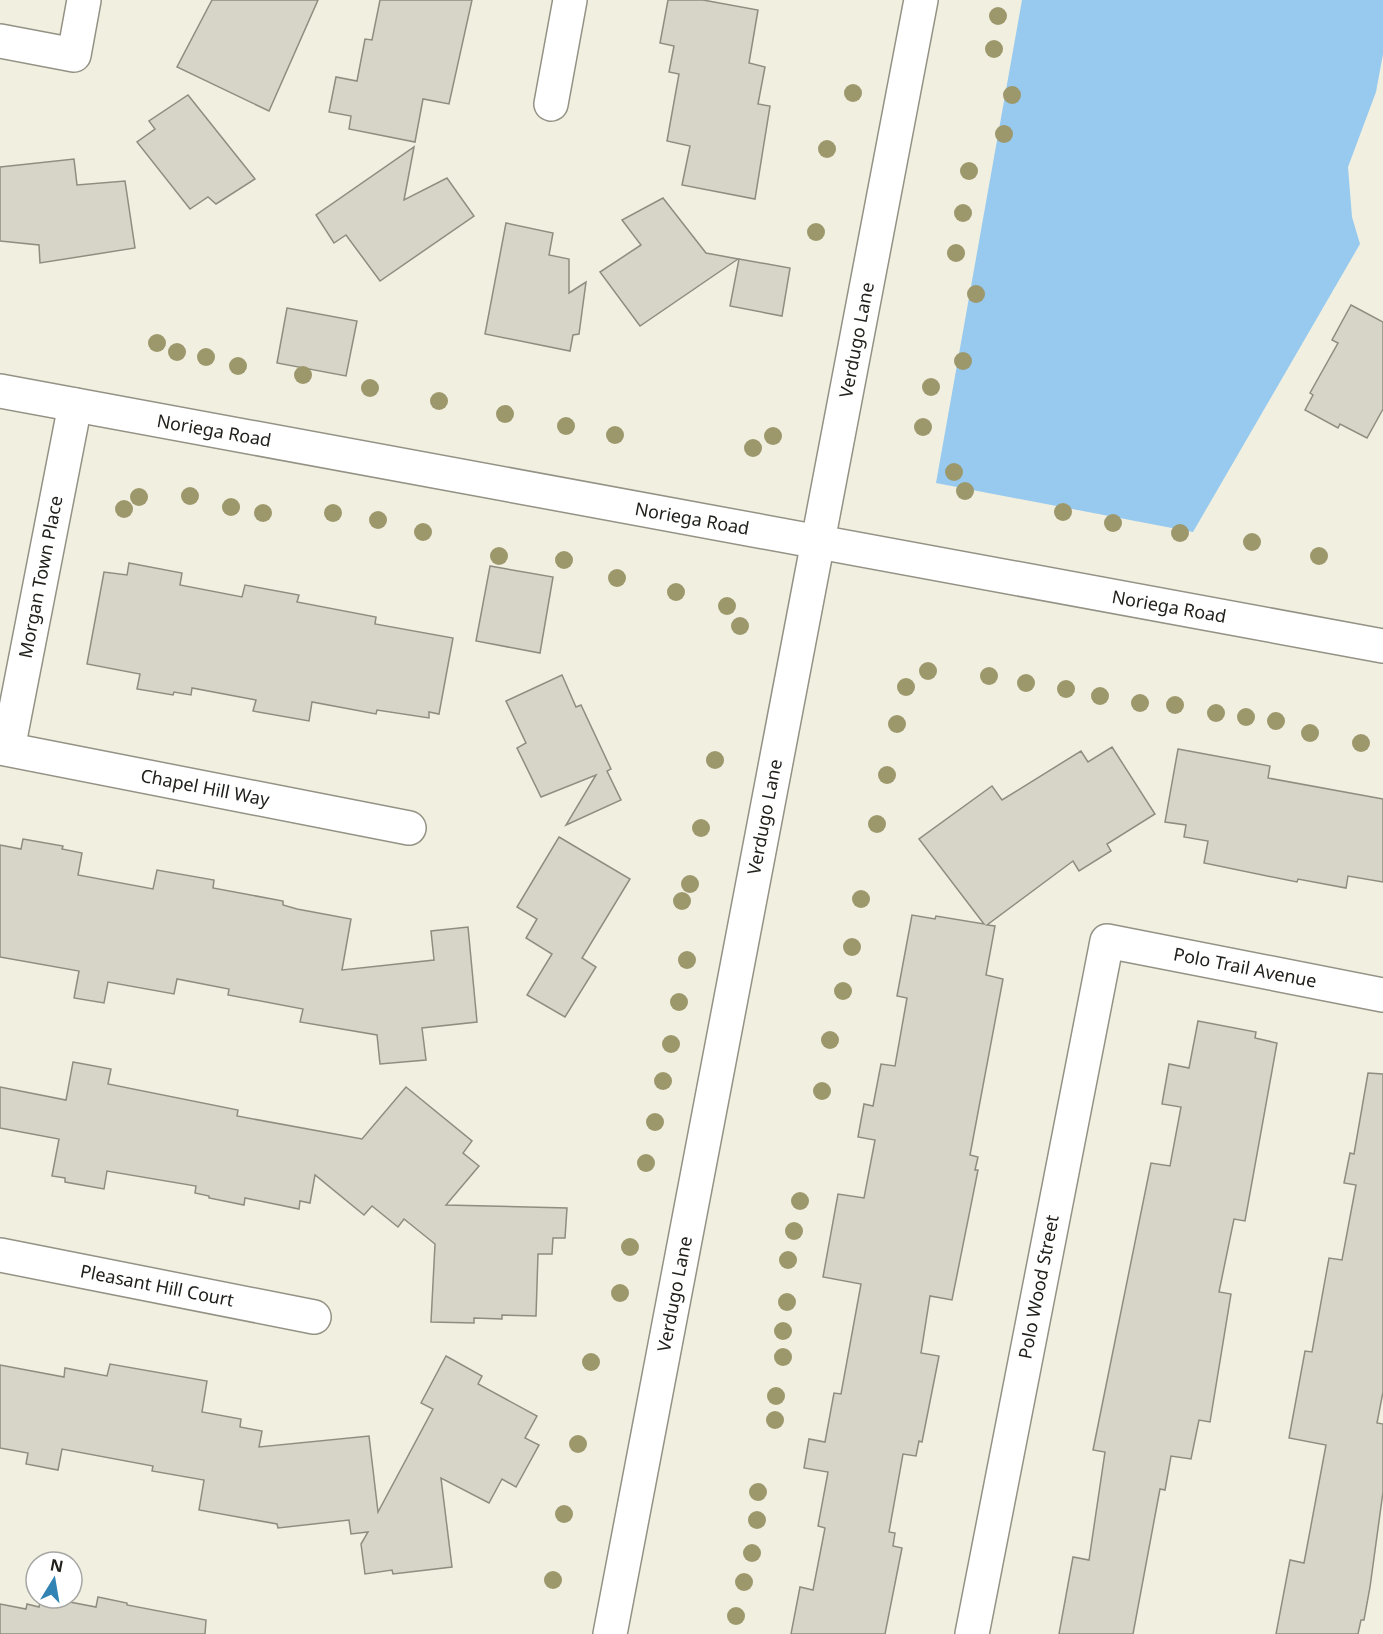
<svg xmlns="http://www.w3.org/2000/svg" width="1383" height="1634" viewBox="0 0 1383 1634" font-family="'Noto Sans',sans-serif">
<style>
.water{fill:#97caee}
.building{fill:#d7d5c7;stroke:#8f8d7f;stroke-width:1.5}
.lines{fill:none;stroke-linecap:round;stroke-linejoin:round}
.street-casing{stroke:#949285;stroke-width:36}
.secondary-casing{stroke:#949285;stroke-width:36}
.street{stroke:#fff;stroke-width:33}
.secondary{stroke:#fff;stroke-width:33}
.tree{fill:#9d986c}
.labels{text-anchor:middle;stroke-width:6;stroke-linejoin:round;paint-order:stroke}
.street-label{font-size:18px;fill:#21201b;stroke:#fff}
</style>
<rect width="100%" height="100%" fill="#f1efe0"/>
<polygon class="water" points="1022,0 1383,0 1383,54 1376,92 1348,167 1352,217 1360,244 1193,532 936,483"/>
<g class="building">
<polygon points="212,0 318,0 269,111 177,67"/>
<polygon points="380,0 472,0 449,104 423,99 415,142 349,129 351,116 329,112 336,77 357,81 365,39 372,40"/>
<polygon points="668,0 703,0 758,10 749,63 765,67 758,104 770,106 755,199 682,185 690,146 667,141 679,74 669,72 674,46 660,43"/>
<polygon points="188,95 255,179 216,204 208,197 190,209 137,142 155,129 149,121"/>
<polygon points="414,147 404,200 447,178 474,216 380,281 346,235 334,243 316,215"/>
<polygon points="74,159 77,185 125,181 135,248 40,263 39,245 0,241 0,167"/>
<polygon points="663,198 706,253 738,259 640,326 600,272 641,245 622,220"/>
<polygon points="506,223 553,233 549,255 569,259 569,293 586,282 579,334 573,335 570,351 485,334"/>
<polygon points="739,259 790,268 782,316 730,306"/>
<polygon points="1351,305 1383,322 1383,409 1367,438 1340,424 1338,428 1305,410 1313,395 1310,393 1338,343 1332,340"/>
<polygon points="287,308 357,321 346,376 277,363"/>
<polygon points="129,563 182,573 180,585 242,597 245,585 299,595 297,602 376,617 375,624 453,638 439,714 429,712 429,718 377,710 376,714 312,702 309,721 253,711 256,700 192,688 191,695 174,692 173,695 137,689 140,674 87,664 104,572 127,575"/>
<polygon points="490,566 553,577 540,653 476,641"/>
<polygon points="562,675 576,707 581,705 611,769 607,771 621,800 566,825 596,775 541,797 517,748 526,743 506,701"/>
<polygon points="1112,747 1155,814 1107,844 1111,851 1079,871 1073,861 987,925 995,926 986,975 1003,979 970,1155 978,1157 975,1170 978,1170 952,1300 930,1296 921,1353 939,1356 922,1442 919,1441 916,1456 903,1454 889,1532 895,1533 893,1546 902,1548 885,1634 791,1634 800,1587 813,1590 825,1528 818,1526 828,1472 804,1468 809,1439 825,1442 834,1393 841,1394 861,1284 823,1277 838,1194 864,1198 875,1140 858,1137 864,1104 873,1106 881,1064 895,1066 907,998 897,996 912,915 935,919 936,916 984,924 919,839 992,786 1002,800 1081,751 1088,762"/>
<polygon points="1178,749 1270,766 1268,778 1383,799 1383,882 1348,876 1346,888 1298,879 1297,882 1204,863 1208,841 1184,837 1186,825 1165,822"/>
<polygon points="559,837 630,879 582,958 596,967 565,1017 527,995 552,954 526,938 537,919 517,907"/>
<polygon points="23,839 63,846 62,849 82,853 78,875 153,889 157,870 214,880 213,888 283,901 283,905 297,909 351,919 342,970 434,960 431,931 468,927 477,1022 422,1028 426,1060 380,1064 377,1035 300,1022 303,1009 228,995 229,989 177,979 174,994 108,982 104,1003 74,998 79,971 0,957 0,845 21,849"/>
<polygon points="1198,1021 1256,1032 1255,1038 1277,1043 1245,1221 1234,1219 1219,1292 1231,1294 1210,1422 1199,1420 1191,1459 1171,1456 1165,1490 1160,1489 1133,1634 1059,1634 1073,1557 1089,1560 1105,1452 1093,1450 1151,1163 1170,1166 1181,1107 1162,1104 1169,1064 1189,1068"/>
<polygon points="73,1062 111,1069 108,1084 238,1110 237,1116 362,1139 406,1087 472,1141 463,1153 479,1166 446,1205 567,1208 565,1238 553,1238 552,1254 538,1254 536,1316 502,1315 502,1319 474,1318 474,1323 431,1322 435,1244 404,1219 398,1227 372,1206 364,1215 315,1175 310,1203 300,1201 299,1209 245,1198 244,1205 209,1198 209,1196 195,1193 196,1186 107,1171 104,1189 65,1182 65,1178 52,1176 59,1139 0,1128 0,1087 66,1100"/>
<polygon points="1368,1073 1383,1074 1383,1392 1377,1423 1383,1424 1383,1492 1370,1587 1364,1620 1361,1620 1358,1634 1276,1634 1290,1560 1304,1563 1326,1445 1289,1438 1305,1351 1312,1352 1329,1258 1342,1260 1356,1185 1344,1183 1350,1153 1354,1154"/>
<polygon points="446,1356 482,1376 478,1384 537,1416 525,1438 539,1445 516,1487 502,1479 489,1503 441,1478 452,1567 393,1574 392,1570 365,1574 361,1544 368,1532 351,1534 349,1520 278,1528 277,1524 199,1510 204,1480 152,1471 153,1466 62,1449 58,1470 26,1464 28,1453 0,1448 0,1365 64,1377 65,1368 107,1376 110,1364 207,1381 202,1412 241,1419 240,1427 262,1431 259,1447 369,1436 378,1512 433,1409 421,1403"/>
<polygon points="98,1597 127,1603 127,1605 206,1620 205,1634 0,1634 0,1604 26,1609 27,1604 39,1607 41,1598 49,1598 96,1607"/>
</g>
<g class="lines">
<g class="street-casing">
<g id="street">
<polyline points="0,41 74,55 84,0"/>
<polyline points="551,104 570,0"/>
<polyline points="0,748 409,828"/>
<polyline points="8,749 75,405"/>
<polyline points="0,1255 314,1317"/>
<polyline points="972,1634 1107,941 1383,995"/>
</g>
</g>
<g class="secondary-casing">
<g id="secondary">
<polyline points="0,391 1383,646"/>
<polyline points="610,1634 921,0"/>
</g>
</g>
<use href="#street" class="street"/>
<use href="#secondary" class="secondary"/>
</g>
<g class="tree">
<circle cx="998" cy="16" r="9"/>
<circle cx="994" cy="49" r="9"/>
<circle cx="853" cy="93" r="9"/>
<circle cx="1012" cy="95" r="9"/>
<circle cx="1004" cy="134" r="9"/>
<circle cx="827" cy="149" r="9"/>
<circle cx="969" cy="171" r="9"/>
<circle cx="963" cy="213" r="9"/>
<circle cx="816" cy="232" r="9"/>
<circle cx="956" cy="253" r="9"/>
<circle cx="976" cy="294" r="9"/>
<circle cx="157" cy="343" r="9"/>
<circle cx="177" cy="352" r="9"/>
<circle cx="206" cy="357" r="9"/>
<circle cx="963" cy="361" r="9"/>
<circle cx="238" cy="366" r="9"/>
<circle cx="303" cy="375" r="9"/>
<circle cx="931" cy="387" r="9"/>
<circle cx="370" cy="388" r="9"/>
<circle cx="439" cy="401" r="9"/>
<circle cx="505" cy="414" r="9"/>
<circle cx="566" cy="426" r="9"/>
<circle cx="923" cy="427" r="9"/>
<circle cx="615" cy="435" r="9"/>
<circle cx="773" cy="436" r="9"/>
<circle cx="753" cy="448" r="9"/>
<circle cx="954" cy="472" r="9"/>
<circle cx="965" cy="491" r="9"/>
<circle cx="190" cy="496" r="9"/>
<circle cx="139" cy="497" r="9"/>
<circle cx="231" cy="507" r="9"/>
<circle cx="124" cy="509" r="9"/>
<circle cx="1063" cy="512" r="9"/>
<circle cx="263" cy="513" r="9"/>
<circle cx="333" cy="513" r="9"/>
<circle cx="378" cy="520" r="9"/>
<circle cx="1113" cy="523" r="9"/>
<circle cx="423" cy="532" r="9"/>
<circle cx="1180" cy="533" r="9"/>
<circle cx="1252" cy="542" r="9"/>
<circle cx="499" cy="556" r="9"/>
<circle cx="1319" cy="556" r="9"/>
<circle cx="564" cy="560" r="9"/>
<circle cx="617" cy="578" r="9"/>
<circle cx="676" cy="592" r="9"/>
<circle cx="727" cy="606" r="9"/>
<circle cx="740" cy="626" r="9"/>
<circle cx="928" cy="671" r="9"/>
<circle cx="989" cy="676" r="9"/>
<circle cx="1026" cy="683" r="9"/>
<circle cx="906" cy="687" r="9"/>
<circle cx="1066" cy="689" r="9"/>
<circle cx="1100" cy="696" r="9"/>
<circle cx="1140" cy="703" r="9"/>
<circle cx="1175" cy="705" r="9"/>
<circle cx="1216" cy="713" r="9"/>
<circle cx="1246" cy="717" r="9"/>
<circle cx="1276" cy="721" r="9"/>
<circle cx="897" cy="724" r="9"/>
<circle cx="1310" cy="733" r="9"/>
<circle cx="1361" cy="743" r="9"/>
<circle cx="715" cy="760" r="9"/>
<circle cx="887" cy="775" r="9"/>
<circle cx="877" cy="824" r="9"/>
<circle cx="701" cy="828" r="9"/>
<circle cx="690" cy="884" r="9"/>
<circle cx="861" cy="899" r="9"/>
<circle cx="682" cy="901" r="9"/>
<circle cx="852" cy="947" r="9"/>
<circle cx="687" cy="960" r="9"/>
<circle cx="843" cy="991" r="9"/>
<circle cx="679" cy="1002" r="9"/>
<circle cx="830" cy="1040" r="9"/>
<circle cx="671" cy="1044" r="9"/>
<circle cx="663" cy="1081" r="9"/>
<circle cx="822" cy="1091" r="9"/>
<circle cx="655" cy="1122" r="9"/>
<circle cx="646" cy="1163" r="9"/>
<circle cx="800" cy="1201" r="9"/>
<circle cx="794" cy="1231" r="9"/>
<circle cx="630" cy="1247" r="9"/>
<circle cx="788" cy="1260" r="9"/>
<circle cx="620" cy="1293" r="9"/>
<circle cx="787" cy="1302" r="9"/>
<circle cx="783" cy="1331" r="9"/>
<circle cx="783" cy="1357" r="9"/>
<circle cx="591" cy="1362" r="9"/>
<circle cx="776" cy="1396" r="9"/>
<circle cx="775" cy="1420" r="9"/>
<circle cx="578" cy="1444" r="9"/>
<circle cx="758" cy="1492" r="9"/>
<circle cx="564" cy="1514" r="9"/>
<circle cx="757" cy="1520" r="9"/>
<circle cx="752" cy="1553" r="9"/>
<circle cx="553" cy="1580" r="9"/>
<circle cx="744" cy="1582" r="9"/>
<circle cx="736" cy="1616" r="9"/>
</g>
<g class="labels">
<g class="street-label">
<text transform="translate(857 340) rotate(-79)" y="6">Verdugo Lane</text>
<text transform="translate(214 431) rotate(10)" y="6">Noriega Road</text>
<text transform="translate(692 519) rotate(10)" y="6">Noriega Road</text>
<text transform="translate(41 577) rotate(-79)" y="6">Morgan Town Place</text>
<text transform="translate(1169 607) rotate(10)" y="6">Noriega Road</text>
<text transform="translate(205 788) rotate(11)" y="6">Chapel Hill Way</text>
<text transform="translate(765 817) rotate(-79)" y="6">Verdugo Lane</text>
<text transform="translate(1245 968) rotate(11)" y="6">Polo Trail Avenue</text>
<text transform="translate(157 1286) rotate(11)" y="6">Pleasant Hill Court</text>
<text transform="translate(1039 1287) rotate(-79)" y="6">Polo Wood Street</text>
<text transform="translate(675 1294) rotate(-79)" y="6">Verdugo Lane</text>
</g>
</g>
<g transform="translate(54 1580) rotate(11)"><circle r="28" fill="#ffffff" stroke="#a6a6a4" stroke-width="1.5"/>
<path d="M0-4.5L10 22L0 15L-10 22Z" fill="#3083b3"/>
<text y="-9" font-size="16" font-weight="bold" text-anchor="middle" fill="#21201b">N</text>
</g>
</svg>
